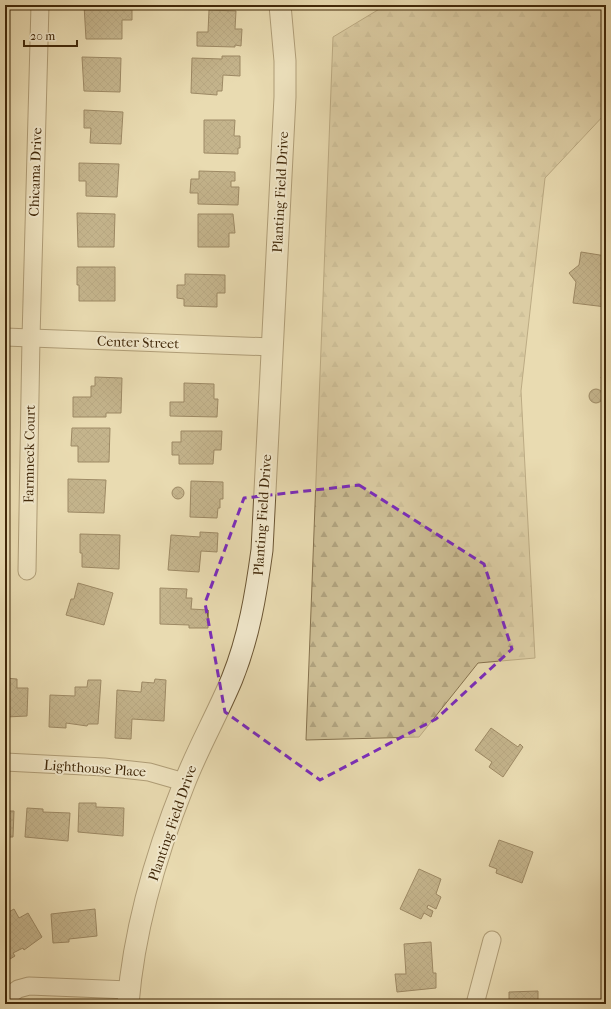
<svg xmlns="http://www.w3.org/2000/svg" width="611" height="1009" viewBox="0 0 611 1009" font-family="'IM FELL French Canon',serif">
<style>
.forest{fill:url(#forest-firs);stroke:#86724e}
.building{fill:url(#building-cross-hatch);stroke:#412809}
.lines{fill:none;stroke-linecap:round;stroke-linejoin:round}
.minor-casing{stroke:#6b5533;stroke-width:19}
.tertiary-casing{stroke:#6b5533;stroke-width:23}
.minor{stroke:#f1e8cc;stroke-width:17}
.tertiary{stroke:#f1e8cc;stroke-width:21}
.marked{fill:none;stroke:#7b2cbf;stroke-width:3;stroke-dasharray:8 5;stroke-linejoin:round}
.labels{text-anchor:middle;stroke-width:4;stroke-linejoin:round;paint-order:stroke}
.street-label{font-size:14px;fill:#412809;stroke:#f1e8cc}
</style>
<defs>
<pattern id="forest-firs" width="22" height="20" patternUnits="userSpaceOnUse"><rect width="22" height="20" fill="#ccbd94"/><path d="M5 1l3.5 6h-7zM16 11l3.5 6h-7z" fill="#b0a27e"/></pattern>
<pattern id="building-cross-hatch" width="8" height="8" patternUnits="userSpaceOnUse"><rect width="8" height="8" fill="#988560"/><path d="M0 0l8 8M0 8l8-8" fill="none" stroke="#7e6d4d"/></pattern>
</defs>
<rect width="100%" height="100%" fill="#e9dbb1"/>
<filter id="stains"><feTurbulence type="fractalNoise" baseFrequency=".005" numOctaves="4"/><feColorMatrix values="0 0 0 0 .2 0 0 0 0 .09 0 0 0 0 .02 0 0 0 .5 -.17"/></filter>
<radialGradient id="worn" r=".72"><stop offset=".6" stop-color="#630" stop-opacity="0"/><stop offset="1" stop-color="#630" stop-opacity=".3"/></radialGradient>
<polygon class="forest" points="386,5 606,5 606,113 545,178 521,391 535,658 478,663 419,737 306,740 333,37"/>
<g class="building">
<polygon points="84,5 132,6 132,20 122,20 122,39 86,39"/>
<polygon points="209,10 236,11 235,29 242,29 241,46 235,45 235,47 197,46 197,32 208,32"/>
<polygon points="222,56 240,56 240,76 223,75 222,91 217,91 217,95 191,93 192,58 222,59"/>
<polygon points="82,57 121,58 120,92 84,91"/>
<polygon points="84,110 123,112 121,144 90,143 91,128 84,128"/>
<polygon points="204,120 235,120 234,136 240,136 240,148 238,148 238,154 204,153"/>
<polygon points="79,163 119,164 117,197 86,196 86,181 79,181"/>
<polygon points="199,171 235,172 235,181 231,181 231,187 239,187 238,205 198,204 198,193 190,193 191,179 199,179"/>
<polygon points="77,213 115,214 114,247 78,247"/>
<polygon points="198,214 233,214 235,233 229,233 229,247 198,247"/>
<polygon points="581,252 606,256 606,307 573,303 576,282 569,273 579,265"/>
<polygon points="77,267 115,267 115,301 79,301 79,285 77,285"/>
<polygon points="185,274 225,275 225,293 217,293 217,307 184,306 184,299 177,298 177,285 185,285"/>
<polygon points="606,374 606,395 603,388 605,387 601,377"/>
<polygon points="95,377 122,378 121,413 106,413 106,417 73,417 73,397 91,397 91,386 95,386"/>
<polygon points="184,383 214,384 214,399 218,399 217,417 170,416 170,402 184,402"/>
<circle cx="596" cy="396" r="7"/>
<polygon points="72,428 110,428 109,462 78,462 78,446 71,446"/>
<polygon points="181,431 222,431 221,450 214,450 213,464 179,464 179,455 172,455 172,442 181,442"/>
<polygon points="68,479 106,480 104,513 68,512"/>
<polygon points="191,481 223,482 223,499 220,499 220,508 218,508 217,518 190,517"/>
<circle cx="178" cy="493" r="6"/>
<polygon points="200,532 218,533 217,552 201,551 199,572 168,570 171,535 200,537"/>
<polygon points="80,534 120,535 119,569 82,567 82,553 80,553"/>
<polygon points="78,583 113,593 104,625 66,615 71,599 74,599"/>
<polygon points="160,588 187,589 186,598 192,598 191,609 208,610 208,628 189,628 189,625 160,624"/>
<polygon points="5,678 17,679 17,688 28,688 27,716 6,717"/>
<polygon points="155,679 166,680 164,721 132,719 131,739 115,738 117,690 141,692 142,682 154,683"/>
<polygon points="88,680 101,680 98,724 88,724 87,726 66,723 66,728 49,727 50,695 75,696 75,687 87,687"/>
<polygon points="491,728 518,747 520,744 523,747 503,777 489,767 492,762 475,750"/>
<polygon points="79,803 96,803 96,807 124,808 123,836 78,832"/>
<polygon points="27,808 43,809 43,812 70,813 68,841 25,837"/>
<polygon points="5,811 14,811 13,837 5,837"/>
<polygon points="499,840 533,852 522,883 496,873 497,869 489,866"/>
<polygon points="419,869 441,879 436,894 441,897 436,909 428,905 427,908 433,911 431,917 424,913 421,919 400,909"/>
<polygon points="14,909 19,918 28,913 42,937 24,950 23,948 13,953 15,956 5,962 5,914"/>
<polygon points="95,909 97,936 69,939 69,942 53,943 51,914"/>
<polygon points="431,942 433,973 436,973 436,988 397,992 395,974 406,974 404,944"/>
<polygon points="538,991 538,1004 509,1004 509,992"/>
</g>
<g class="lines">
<g class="minor-casing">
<g id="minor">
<polyline points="5,337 272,347"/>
<polyline points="27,571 31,338 40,5"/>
<polyline points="5,762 104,767 149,772 184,782"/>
<polyline points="5,998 18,989 29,986 129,990"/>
<polyline points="475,1004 492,940"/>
</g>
</g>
<g class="tertiary-casing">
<path id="tertiary" d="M128 1004C134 929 156 854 184 784 198 748 217 715 232 679 249 637 256 594 262 550L285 97V61L280 5"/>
</g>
<use href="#minor" class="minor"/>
<use href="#tertiary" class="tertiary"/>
</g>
<path d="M0 0H611V1009H0ZM359 485 484 564 512 649 436 719 320 780 225 712 205 603 244 498Z" fill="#e9dbb1" fill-opacity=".55" fill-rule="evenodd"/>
<path class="marked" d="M359 485 484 564 512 649 436 719 320 780 225 712 205 603 244 498Z"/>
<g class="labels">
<g class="street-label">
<text transform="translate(35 172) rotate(-88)" y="5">Chicama Drive</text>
<text transform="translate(280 192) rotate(-87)" y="5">Planting Field Drive</text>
<text transform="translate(138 342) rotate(2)" y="5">Center Street</text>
<text transform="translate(29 454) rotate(-89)" y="5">Farmneck Court</text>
<text transform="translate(262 515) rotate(-86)" y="5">Planting Field Drive</text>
<text transform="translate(95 768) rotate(4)" y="5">Lighthouse Place</text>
<text transform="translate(172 823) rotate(-71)" y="5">Planting Field Drive</text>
</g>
</g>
<rect width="611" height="1009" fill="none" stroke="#e9dbb1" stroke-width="20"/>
<rect x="6" y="6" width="599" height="997" fill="none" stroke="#412809" stroke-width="2"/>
<rect x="10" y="10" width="591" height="989" fill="none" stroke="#412809"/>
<path d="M24 40v6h53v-6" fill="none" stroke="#412809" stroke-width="2"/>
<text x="30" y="40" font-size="12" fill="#412809" stroke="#f1e8cc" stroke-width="3" paint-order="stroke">20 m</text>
<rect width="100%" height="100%" filter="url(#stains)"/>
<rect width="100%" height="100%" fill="url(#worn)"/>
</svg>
